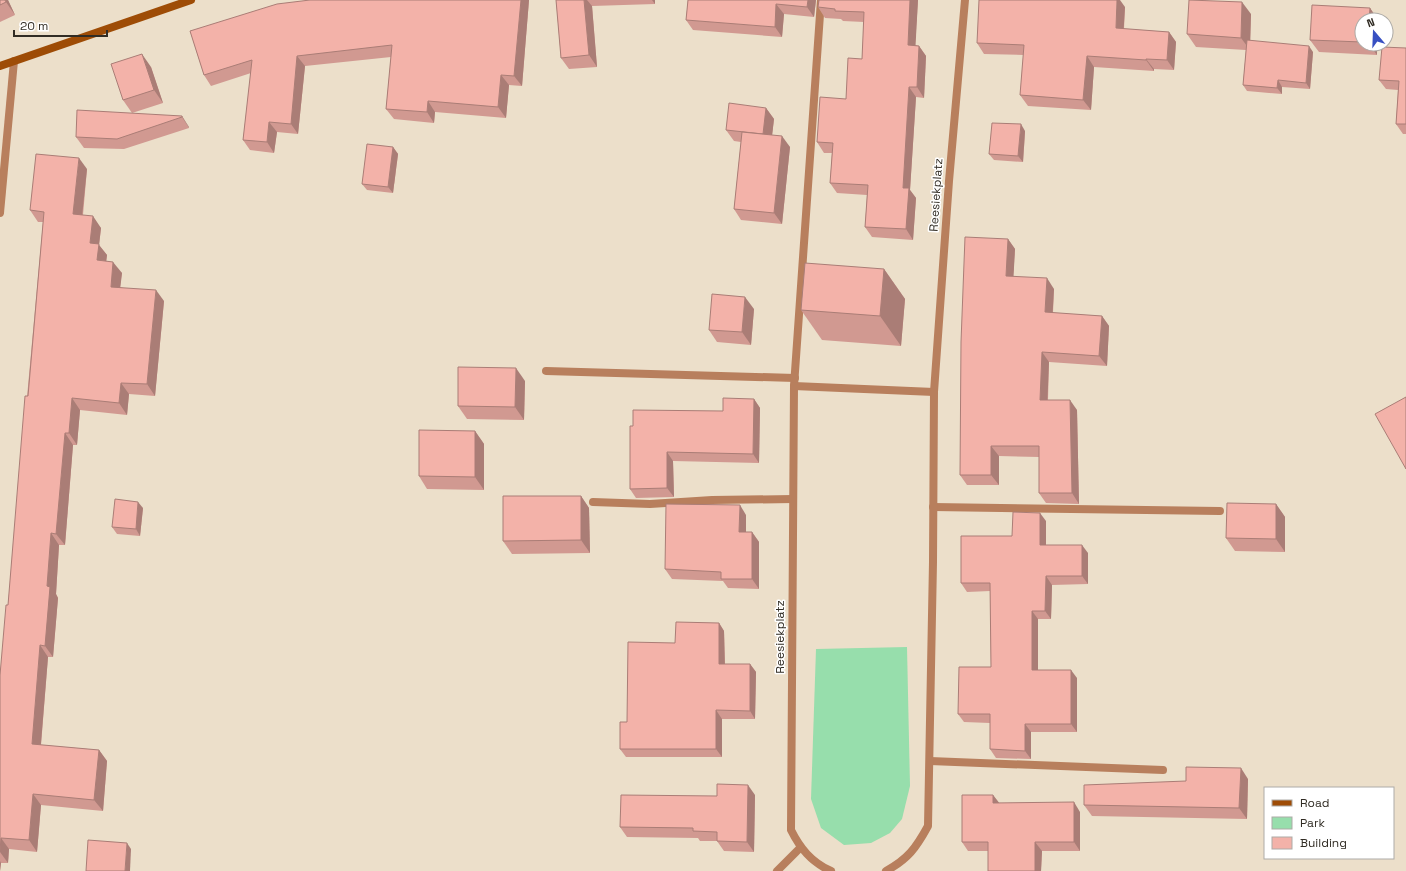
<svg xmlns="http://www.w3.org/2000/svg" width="1406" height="871" viewBox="0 0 1406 871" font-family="'Space Grotesk',sans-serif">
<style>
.green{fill:#97deac}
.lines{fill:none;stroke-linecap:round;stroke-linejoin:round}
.service{stroke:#b87f5d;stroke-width:8}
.minor{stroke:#b87f5d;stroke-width:8}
.secondary{stroke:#9e4c06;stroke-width:8}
.wall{fill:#d19991}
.shaded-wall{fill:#aa7d76}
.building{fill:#f3b2a9;stroke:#aa7d76}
.labels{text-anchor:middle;stroke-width:3;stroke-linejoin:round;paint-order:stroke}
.street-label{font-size:12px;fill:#312c24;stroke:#fff}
</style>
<rect width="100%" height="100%" fill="#ecdfca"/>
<polygon class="green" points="907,647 910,786 902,819 890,833 871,843 844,845 821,828 811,799 816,649"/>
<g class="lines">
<g class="service">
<polyline points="546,371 795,378"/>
<polyline points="593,502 650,504 712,500 793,499"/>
<polyline points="933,507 1220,511"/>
<polyline points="930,761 1163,770"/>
<polyline points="777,871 800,848"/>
</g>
<g class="minor">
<path d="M821 0 794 386 791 830C800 848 811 862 831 871"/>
<polyline points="0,213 14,61"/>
<polyline points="794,386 934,392"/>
<path d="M886 871C908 859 916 848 928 826L933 562 934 392 949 181 965 0"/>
</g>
<polyline class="secondary" points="0,66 191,0"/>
</g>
<g class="wall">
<polygon points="0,0 8,0 15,15 0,22"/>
<polygon points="529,0 522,86 509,85 506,118 435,112 434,123 394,119 386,109 391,57 305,66 298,134 277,132 274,153 250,150 243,140 251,73 211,86 204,75 190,31"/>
<polygon points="556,0 655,0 655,4 592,6 597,67 569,69 561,58"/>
<polygon points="688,0 816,0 814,17 784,14 782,37 693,30 686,20"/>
<polygon points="918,0 915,45 919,46 926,56 924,98 916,97 910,190 916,198 913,240 872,237 865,227 867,195 837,193 830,183 832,153 824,153 817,142 846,99 862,59 864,22 843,21 841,19 825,18 818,7"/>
<polygon points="1125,7 1124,29 1169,32 1176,42 1174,70 1154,69 1154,71 1094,67 1091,110 1028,106 1020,95 1024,55 984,54 977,43"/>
<polygon points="1370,8 1378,20 1362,20 1362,44 1377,44 1377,55 1319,52 1310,40"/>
<polygon points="1251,14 1250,41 1313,52 1310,89 1282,87 1282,94 1247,91 1243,85 1246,50 1196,47 1187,34"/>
<polygon points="1406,48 1406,134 1403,134 1396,124 1398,90 1386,89 1379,80"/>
<polygon points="151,67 163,103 132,113 123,100"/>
<polygon points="766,108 774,119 772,135 790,147 782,224 741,220 734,209 741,142 734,141 726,130"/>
<polygon points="182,116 189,128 124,149 84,148 76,137"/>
<polygon points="1025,131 1023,162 994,160 989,154"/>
<polygon points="393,147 398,154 393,193 367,190 362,184"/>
<polygon points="87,169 83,215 101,228 99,245 107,255 106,261 122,273 120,287 164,301 155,396 129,394 127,415 80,410 77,445 73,445 65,545 59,545 56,594 58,598 53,657 48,657 41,745 99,750 107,761 103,811 41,805 37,852 9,849 8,863 1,863 0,871 0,675 8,605 43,222 38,222 30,210"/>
<polygon points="1008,239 1015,249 1013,277 1054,289 1053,313 1102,316 1109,326 1107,366 1049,362 1048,400 1077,410 1079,504 1046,503 1039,493 1039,457 999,456 999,485 967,485 960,475"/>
<polygon points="884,269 905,299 901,346 822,340 801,310"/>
<polygon points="754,309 751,345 717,342 709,330"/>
<polygon points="525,381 524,420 467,419 458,406"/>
<polygon points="754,399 760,408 759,463 673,461 674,497 636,498 630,489 633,426 723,411"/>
<polygon points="475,431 484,444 484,490 427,489 419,476"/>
<polygon points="581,496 589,508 590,553 512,554 503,541"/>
<polygon points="1276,504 1285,517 1285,552 1235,551 1226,538"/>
<polygon points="143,508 140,536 117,534 112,527"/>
<polygon points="746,515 746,532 752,532 759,542 759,589 728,588 723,581 672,579 665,569"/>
<polygon points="1046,521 1046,545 1088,553 1088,584 1052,585 1051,619 1038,619 1038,670 1077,678 1077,732 1031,732 1031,759 996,758 990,749 990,723 964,722 958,714 991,667 990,591 967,592 961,583 1012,536"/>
<polygon points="719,623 724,631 725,664 750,664 756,672 755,719 722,719 722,757 626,757 620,749 627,722 675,643"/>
<polygon points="1248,779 1247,819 1092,816 1084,805"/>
<polygon points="755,795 754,852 724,851 717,841 700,841 698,838 627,837 620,827 717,796"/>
<polygon points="993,795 999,803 1080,812 1080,851 1042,851 1041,871 988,871 988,851 968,851 962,842"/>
</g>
<g class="shaded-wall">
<polygon points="5,0 8,0 15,15 6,2"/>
<polygon points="521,0 529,0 522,86 514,76"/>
<polygon points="584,0 587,0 592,6 597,67 589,55"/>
<polygon points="652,0 655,0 655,4"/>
<polygon points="808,0 816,0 814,17 807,7"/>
<polygon points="910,0 918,0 915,55 908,45"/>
<polygon points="1117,0 1120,0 1125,7 1123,39 1116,28"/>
<polygon points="1242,2 1251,14 1250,50 1241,38"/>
<polygon points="776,4 784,14 782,37 775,27"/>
<polygon points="1370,8 1378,20 1369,20"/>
<polygon points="1169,32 1176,42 1174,70 1167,60"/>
<polygon points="1369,44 1377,44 1377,55"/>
<polygon points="919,46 926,56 924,98 917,87"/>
<polygon points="1309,46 1313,52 1310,89 1306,83"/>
<polygon points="142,54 151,67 163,103 154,90"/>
<polygon points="297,56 305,66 298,134 291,124"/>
<polygon points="1087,56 1094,67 1091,110 1083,100"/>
<polygon points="1146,59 1154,69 1154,71 1146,60"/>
<polygon points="501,75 509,85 506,118 498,107"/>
<polygon points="1278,80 1282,87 1282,94 1277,88"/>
<polygon points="909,87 916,97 910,190 916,198 913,240 906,229 903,188"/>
<polygon points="428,101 435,112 434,123 427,112"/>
<polygon points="766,108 774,119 771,145 763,134"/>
<polygon points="182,116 189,127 189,128 182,117"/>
<polygon points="269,122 277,132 274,153 267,142"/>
<polygon points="1021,124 1025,131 1023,162 1018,156"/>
<polygon points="782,136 790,147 782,224 774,213"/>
<polygon points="393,147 398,154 393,193 388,187"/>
<polygon points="79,158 87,169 81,226 73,214"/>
<polygon points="93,216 101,228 99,245 107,255 105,272 97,260 90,243"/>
<polygon points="1008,239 1015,249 1013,286 1006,276"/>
<polygon points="113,262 122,273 119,298 111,287"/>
<polygon points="884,269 905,299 901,346 880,316"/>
<polygon points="1047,278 1054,289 1052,323 1045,312"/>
<polygon points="156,290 164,301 155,396 147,384"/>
<polygon points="745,297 754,309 751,345 742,332"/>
<polygon points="1102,316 1109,326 1107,366 1099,356"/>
<polygon points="1042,352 1049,362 1047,410 1040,400"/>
<polygon points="516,368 525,381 524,420 515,407"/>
<polygon points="121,383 129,394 127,415 119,403"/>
<polygon points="72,398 80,410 77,445 69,433"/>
<polygon points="754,399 760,408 759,463 753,454"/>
<polygon points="1070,400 1077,410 1079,504 1072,493"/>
<polygon points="475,431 484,444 484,490 475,477"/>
<polygon points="65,433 73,445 65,545 56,534"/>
<polygon points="991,446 999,456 999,485 991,475"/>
<polygon points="667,452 673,461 674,497 667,488"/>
<polygon points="581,496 589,508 590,553 581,540"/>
<polygon points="138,502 143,508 140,536 136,529"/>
<polygon points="1276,504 1285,517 1285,552 1276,539"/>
<polygon points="740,505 746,515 746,542 739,532"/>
<polygon points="1040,513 1046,521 1046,554 1040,545"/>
<polygon points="752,532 759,542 759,589 752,579"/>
<polygon points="51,533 59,545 56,594 58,598 53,657 45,646 47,586"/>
<polygon points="1082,545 1088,553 1088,584 1082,576"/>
<polygon points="1046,576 1052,585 1051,619 1045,611"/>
<polygon points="1032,611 1038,619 1038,678 1032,670"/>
<polygon points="719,623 724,631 725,672 719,664"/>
<polygon points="40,645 48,657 40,755 32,744"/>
<polygon points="750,664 756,672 755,719 750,711"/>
<polygon points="1071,670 1077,678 1077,732 1071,724"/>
<polygon points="716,710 722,719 722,757 716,749"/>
<polygon points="1025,724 1031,732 1031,759 1025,751"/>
<polygon points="99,750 107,761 103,811 94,800"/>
<polygon points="1241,768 1248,779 1247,819 1239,808"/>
<polygon points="748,785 755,795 754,852 747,842"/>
<polygon points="33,794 41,805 37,852 29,840"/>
<polygon points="993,795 1000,804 993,803"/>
<polygon points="1074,802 1080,812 1080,851 1074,842"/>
<polygon points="1,838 9,849 8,863 0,852"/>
<polygon points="1035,842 1042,851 1041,871 1035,871"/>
<polygon points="127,843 131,849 130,871 125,871"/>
<polygon points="0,861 1,863 0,871"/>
</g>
<g class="building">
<polygon points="0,0 5,0 6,2 0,5"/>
<polygon points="310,0 521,0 514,76 501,75 498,107 428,101 427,112 386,109 392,45 297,56 291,124 269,122 267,142 243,140 252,60 204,75 190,31 277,4"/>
<polygon points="556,0 584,0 589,55 561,58"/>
<polygon points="688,0 808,0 807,7 776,4 775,27 686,20"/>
<polygon points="819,0 910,0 908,45 919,46 917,87 909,87 903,188 909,188 906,229 865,227 868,185 830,183 833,143 817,142 820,97 846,99 848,58 862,59 864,12 835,11 835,9 818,7"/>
<polygon points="979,0 1117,0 1116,28 1169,32 1167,60 1146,59 1146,60 1087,56 1083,100 1020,95 1024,45 977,43"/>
<polygon points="1189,0 1242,2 1241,38 1187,34"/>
<polygon points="1312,5 1370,8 1369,20 1362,20 1362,42 1310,40"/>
<polygon points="1247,40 1309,46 1306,83 1278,80 1277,88 1243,85"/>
<polygon points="1382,47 1406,48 1406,124 1396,124 1399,81 1379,80"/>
<polygon points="142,54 154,90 123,100 111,64"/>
<polygon points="729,103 766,108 763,134 726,130"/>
<polygon points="77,110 182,116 182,117 117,139 76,137"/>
<polygon points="992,123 1021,124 1018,156 989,154"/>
<polygon points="742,132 782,136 774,213 734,209"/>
<polygon points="367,144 393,147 388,187 362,184"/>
<polygon points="36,154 79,158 73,214 93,216 90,243 99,244 97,260 113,262 111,287 156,290 147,384 121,383 119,403 72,398 69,433 65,433 56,534 51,533 47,586 50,587 45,646 40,645 32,744 99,750 94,800 33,794 29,840 1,838 0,851 0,675 6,605 8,605 25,396 28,396 44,212 30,210"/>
<polygon points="965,237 1008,239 1006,276 1047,278 1045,312 1102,316 1099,356 1042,352 1040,400 1070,400 1072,493 1039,493 1039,446 991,446 991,475 960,475 961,342"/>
<polygon points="805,263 884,269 880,316 801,310"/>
<polygon points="712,294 745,297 742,332 709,330"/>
<polygon points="458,367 516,368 515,407 458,406"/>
<polygon points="1406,397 1406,469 1375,414"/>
<polygon points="723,398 754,399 753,454 667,452 667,488 630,489 630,426 633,426 633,410 723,411"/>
<polygon points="419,430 475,431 475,477 419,476"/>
<polygon points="503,496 581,496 581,540 503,541"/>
<polygon points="115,499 138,502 136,529 112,527"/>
<polygon points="1227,503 1276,504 1276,539 1226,538"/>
<polygon points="666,504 740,505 739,532 752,532 752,579 721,579 721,572 665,569"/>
<polygon points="1013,512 1040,513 1040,545 1082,545 1082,576 1046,576 1045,611 1032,611 1032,670 1071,670 1071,724 1025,724 1025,751 990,749 990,714 958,714 959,667 991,667 990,583 961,583 961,536 1012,536"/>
<polygon points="676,622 719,623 719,664 750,664 750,711 716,710 716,749 620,749 620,722 627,722 628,642 675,643"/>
<polygon points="1186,767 1241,768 1239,808 1084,805 1084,785 1186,781"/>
<polygon points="717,784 748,785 747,842 717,841 717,832 693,831 693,828 620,827 621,795 717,796"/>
<polygon points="962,795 993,795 993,803 1074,802 1074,842 1035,842 1035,871 988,871 988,842 962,842"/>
<polygon points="88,840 127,843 125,871 86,871"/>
</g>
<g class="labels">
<g class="street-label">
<text transform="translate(936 195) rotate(-86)" y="4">Reesiekplatz</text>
<text transform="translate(780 637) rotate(-90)" y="4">Reesiekplatz</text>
</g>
</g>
<rect x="1264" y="787" width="130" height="72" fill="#ffffff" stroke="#adaba7"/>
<rect x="1272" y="800" width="20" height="6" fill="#9e4c06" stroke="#adaba7"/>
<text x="1300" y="807" font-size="12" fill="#312c24">Road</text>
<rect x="1272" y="817" width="20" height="12" fill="#97deac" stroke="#adaba7"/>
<text x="1300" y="827" font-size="12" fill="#312c24">Park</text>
<rect x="1272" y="837" width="20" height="12" fill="#f3b2a9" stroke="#adaba7"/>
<text x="1300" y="847" font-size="12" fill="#312c24">Building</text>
<g transform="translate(1374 32) rotate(341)"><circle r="19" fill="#ffffff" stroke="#adaba7"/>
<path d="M0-3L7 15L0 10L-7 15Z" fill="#3850c2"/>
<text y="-6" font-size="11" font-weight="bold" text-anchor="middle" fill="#312c24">N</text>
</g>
<path d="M14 30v6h93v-6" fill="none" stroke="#312c24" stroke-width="2"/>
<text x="20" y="30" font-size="12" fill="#312c24" stroke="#ffffff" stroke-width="3" paint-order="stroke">20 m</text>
</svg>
